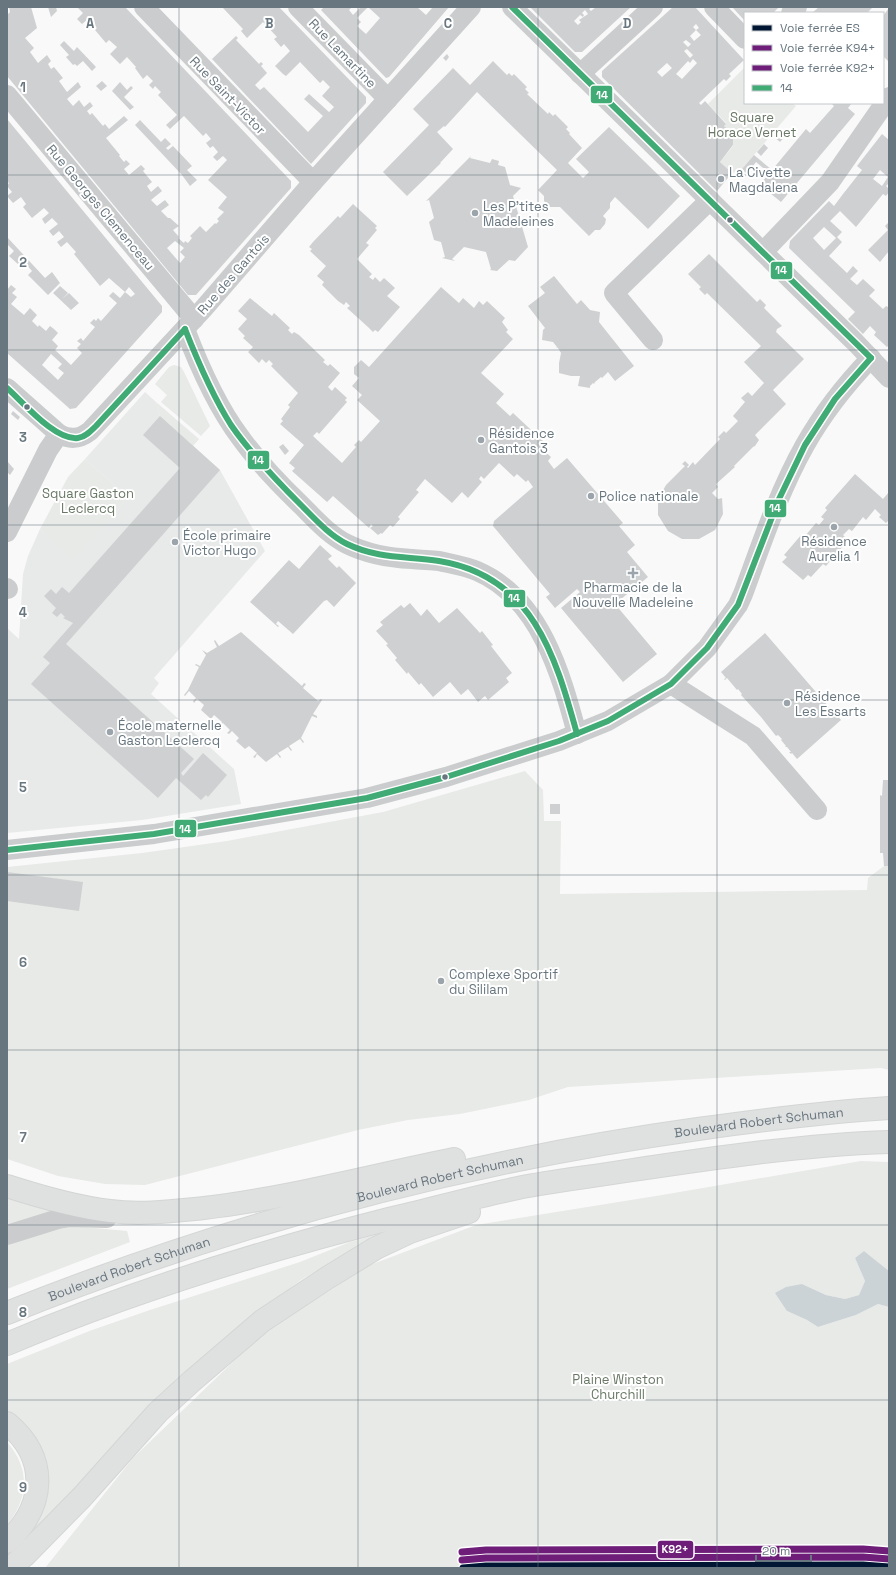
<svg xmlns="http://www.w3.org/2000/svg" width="896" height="1575" viewBox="0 0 896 1575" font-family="'Space Grotesk',sans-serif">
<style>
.built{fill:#e8e9e9}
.green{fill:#e8eae7}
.water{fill:#ccd3d6}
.building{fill:#cfd0d1;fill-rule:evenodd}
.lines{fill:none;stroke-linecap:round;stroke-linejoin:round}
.highway-casing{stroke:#d4d5d5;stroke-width:24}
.minor{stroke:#cacccd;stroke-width:20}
.highway{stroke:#dfe0e0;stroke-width:22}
.bus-1-casing{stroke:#fff;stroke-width:9}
.bus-1{stroke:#40ab75;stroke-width:6}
.rail-1-casing{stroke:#fff;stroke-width:10}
.rail-2-casing{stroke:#fff;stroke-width:10}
.rail-3-casing{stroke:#fff;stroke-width:10}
.rail-1{stroke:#011633;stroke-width:7}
.rail-2{stroke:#6e1e78;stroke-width:7}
.rail-3{stroke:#6e1e78;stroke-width:7}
.grid{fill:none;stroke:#68767f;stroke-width:1;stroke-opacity:0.55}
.poi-dot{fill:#9ba4aa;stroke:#fff;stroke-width:1.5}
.bus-dot{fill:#68767f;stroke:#fff;stroke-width:1.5}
.labels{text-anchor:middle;stroke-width:4;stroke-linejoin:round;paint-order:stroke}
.street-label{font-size:13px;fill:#68767f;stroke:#fff}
.park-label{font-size:13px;fill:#6a7866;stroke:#fff}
.poi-label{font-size:13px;fill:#68767f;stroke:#fff;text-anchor:start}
.grid-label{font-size:13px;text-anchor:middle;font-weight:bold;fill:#68767f;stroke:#fff;stroke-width:4;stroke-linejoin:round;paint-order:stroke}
.line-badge{stroke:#fff;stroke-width:1.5}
.badge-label{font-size:11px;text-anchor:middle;font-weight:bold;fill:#fff}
</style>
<rect width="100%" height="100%" fill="#f9f9f9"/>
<polygon class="built" points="145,392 156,402 160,416 220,470 265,551 154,678 159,683 151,694 234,769 241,804 142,820 7,833 7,628 19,639 23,574 28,556 40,529 73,559 128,497 85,459"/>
<g class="green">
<polygon points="745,67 745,103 792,103 796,106 742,169 732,173 720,162 733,146 733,134 724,126 726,123 708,104"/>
<polygon points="174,365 181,367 184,372 210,426 201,436 161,402 167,395 155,384 169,367"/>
<polygon points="156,402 199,439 193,446 160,416"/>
<polygon points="85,459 128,497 73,560 40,529 68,477"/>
<polygon points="525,771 543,790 544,821 561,821 560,894 867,890 868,878 884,866 889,866 889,1070 881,1068 568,1087 529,1100 460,1114 408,1120 358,1130 145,1185 105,1184 58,1176 7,1159 7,867 142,853 227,841 383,812"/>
<polygon points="861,1161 889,1162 889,1271 864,1251 855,1258 865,1281 859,1295 845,1299 826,1295 802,1284 787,1311 807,1320 818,1327 856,1315 878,1304 889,1307 889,1568 45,1568 133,1458 263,1333 370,1265 476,1225 662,1195"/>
<polygon points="7,1193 47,1207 50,1214 7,1228"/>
<polygon points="61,1225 127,1231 130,1242 7,1289 7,1245"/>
<polygon points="391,1231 348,1252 301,1280 244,1324 36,1536 7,1563 7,1553 42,1503 7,1414 7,1364 92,1330 150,1310 300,1262 350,1242"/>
<path d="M7 1442C30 1468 29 1498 7 1525Z"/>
</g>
<polygon class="water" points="864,1251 889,1271 889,1307 878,1304 856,1315 818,1327 807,1320 787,1311 775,1293 786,1287 802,1284 826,1295 845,1299 859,1295 865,1281 855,1258"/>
<g class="building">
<path d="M9 7H31L37 28 25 38 34 48 30 52 38 63 47 55 51 61 48 64 51 69 54 67 63 78 59 81 67 92 78 82 81 87 67 99 73 106 79 100 84 107 90 102 93 106 87 111 90 115 92 113 103 126 105 124 109 129 124 116 128 120 106 138 120 155 119 156 124 162 126 160 130 164 124 169 129 175 141 165 145 169 143 171 152 182 147 186 151 192 158 186 162 191 151 200 157 206 165 200 169 205 161 211 168 218H170L179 226 173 230 179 237 178 238 184 243 185 241 188 243 192 238 190 236 200 226 206 232 215 223 216 224 219 221 217 219 224 212 218 208 227 197 208 180 227 160 223 156 217 161 213 157 218 152 213 146 210 148 206 143 211 139 206 133 203 136 184 116 170 129 166 125 177 115 158 95 161 92 155 86 153 89 149 85 153 81 147 75 143 79 135 68 136 67 127 57 120 64 110 54 117 47 109 40 106 43 95 30 97 28 88 19 82 24 77 19 83 13 78 8 79 7H125L291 181V188L196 295H188L7 76V15L10 12ZM175 241 184 248 180 252 185 257 180 263 167 248Z"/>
<polygon points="48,7 56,7 57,11 51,17"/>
<polygon points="222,7 279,7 366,97 366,103 311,164 212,59 236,36 238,38 236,40 259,64 261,62 263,64 261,66 267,73 255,85 260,90 264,87 308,132 323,116 304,99 309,94 329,112 334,107 322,96 330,87 323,80 320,83 300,62 286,76 283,74 275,66 290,51 284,44 281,47 274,39 277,37 263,22 247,38 241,31 243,29"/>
<path d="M324 7H352L349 10 353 15 361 7H400L401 8 417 7 426 15 433 7H449L389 77 386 78 321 10ZM368 7 380 18 366 34 357 26 361 22 357 18Z"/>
<path d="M530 7H592L589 9 591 11 596 7H631L582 52H575ZM585 10 588 14 579 20 581 22 578 25 574 21 580 15 583 17 584 15 582 13Z"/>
<path d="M673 7H695L744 60 729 74 731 76 726 81 724 79 699 103 701 105 705 101 726 124 724 126 733 134V145L720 162 732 173 717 191 602 77V71ZM696 24 699 28 696 30 701 35 694 41 690 36 696 30 693 27ZM686 40 691 44 688 47 683 42ZM687 49 693 55 690 58 684 51ZM693 59 697 63 682 79 676 74 688 61 690 63ZM667 63 672 68 662 77 657 72Z"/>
<polygon points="732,7 779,7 773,13 745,13 745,21"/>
<polygon points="819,7 873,7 867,13 812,13"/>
<polygon points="889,8 889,60 888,61 883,56 883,16"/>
<polygon points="64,41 74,51 77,47 96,67 92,71 83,61 77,66 75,64 73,65 66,57 69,55 60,45"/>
<polygon points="447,54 449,57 446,61 443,58"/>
<polygon points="493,61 507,75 509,73 512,76 514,74 527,87 525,89 529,93 527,94 548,114 549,112 553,116 555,114 568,127 566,129 570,133 569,134 582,148 568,163 583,178 589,172 576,159 609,127 680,196 648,229 615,197 610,203 610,208 603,216 606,219 605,224 600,230 595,230 589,236 560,207 550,207 544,201 544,196 538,190 557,170 477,92 445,127 444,126 437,132 453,149 440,163 441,163 407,196 383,172 429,125 413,109 453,68 470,85"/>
<polygon points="102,81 107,86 101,91 96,86"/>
<polygon points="120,82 127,90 131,86 133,88 124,97 134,107 130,110 112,91"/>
<polygon points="831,103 852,103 848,108 855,114 781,202 760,185 769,173 756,162 747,174 742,169 754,155 772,170 806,129 810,133 834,106"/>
<path d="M7 119 162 306V312L76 408 70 409 7 353V290L11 285 16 289 12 293 17 297 11 304 24 315 30 308 37 315 32 321 38 327 39 325 46 331 50 326 54 329 58 333 52 340 58 346 55 350 71 365 82 353 77 348 81 344 77 341 81 338 83 341 95 327 90 323 94 319 96 321 98 318 101 321 117 303 109 296 113 292 120 298 125 292 131 297 135 294 129 287 125 292 109 278 100 286 83 265 74 254 76 252 67 242 61 247 57 242 64 237 59 231 53 236 49 231 58 224 52 218 45 224 42 219 49 213 44 208 32 218 23 207 26 204 21 197 13 203 7 196 12 192 7 186 9 183 7 181ZM51 354 62 364 58 368 64 373 58 380 42 365Z"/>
<polygon points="140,120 161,142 165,138 171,144 166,148 168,150 173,146 192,166 187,170 197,180 190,186 182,175 135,125"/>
<polygon points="777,129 785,136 780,142 772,135"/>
<path d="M882 134 889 140V183L886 186 889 189V192L886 196 883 194 856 227 840 211 830 221 842 232 837 237 842 242 829 256 847 273 853 266 858 271 850 279 857 285 863 279 875 290 869 296 883 309 886 306 888 307 889 306V345L887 347 874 335 876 332 870 326 863 334 848 319 855 312 789 248 790 241 829 201 834 206 843 194 862 170 857 166ZM880 170 888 177 882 186 873 179ZM824 227 836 238 824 250 813 238Z"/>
<polygon points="764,144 768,148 761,156 757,152"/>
<polygon points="471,156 470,158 490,163 492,159 499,161 498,165 505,167 510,185 521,188 513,196 528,247 515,261 509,260 497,271 490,270 491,269 486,252 464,247 452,259 455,261 442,258 445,257 441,242 434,240 429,222 434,218 429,200 426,201"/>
<polygon points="353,204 377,226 375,228 377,230 366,243 369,245 357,259 372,274 369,277 373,280 375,277 380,282 384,278 395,288 387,296 400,307 378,332 375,330 373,332 368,327 347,308 350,306 346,302 344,305 338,301 322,285 324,282 317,276 326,266 310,251 312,249 309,247 313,242 338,216 340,218"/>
<polygon points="889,222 889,251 880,262 868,250 888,230 885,226"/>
<polygon points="7,237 45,278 52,272 60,283 48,295 28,275 32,271 23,261 19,265 9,256 14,251 7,244"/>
<polygon points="709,254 757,302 760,299 766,305 764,308 782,326 777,329 776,332 775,331 804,359 773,390 786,404 755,435 759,440 755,446 753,447 734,466 735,467 716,484 718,487 712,493 718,499 722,498 723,514 715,530 699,539 682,539 668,531 658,515 658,499 666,485 685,466 682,464 685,461 689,465 687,467 688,468 693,462 695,465 720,439 718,437 724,431 726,433 738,421 733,416 745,402 741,398 748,392 752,396 764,383 744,362 761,346 707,293 705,295 699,289 701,287 688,274"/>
<polygon points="554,276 577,304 581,300 590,310 600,312 599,322 634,366 615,381 608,372 602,378 601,377 595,382 594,384 593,383 590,386 590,388 578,386 580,376 571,376 559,373 559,363 561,353 558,348 556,347 557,347 553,342 542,340 543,330 545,328 528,306 545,293 540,287"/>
<polygon points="60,286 68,293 62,299 69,293 79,303 71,310 53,293"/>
<polygon points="441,287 459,303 463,298 474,308 479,301 483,305 487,301 505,318 502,322 508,330 506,332 513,339 481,373 504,394 496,403 510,416 513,413 543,441 541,443 544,446 541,448 551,457 548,461 554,469 567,458 623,523 619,526 635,545 627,552 648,577 615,604 657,654 623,682 561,608 580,592 577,589 555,608 546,597 550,594 493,526 494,521 533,487 528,480 526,482 517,474 514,477 499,463 484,479 481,476 479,479 482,482 468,498 462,492 452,503 425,479 416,490 419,492 398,517 400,519 393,527 390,525 382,534 381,533 378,535 370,528 373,526 371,524 369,528 333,496 327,502 292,471 295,468 289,463 304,445 280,424 283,421 281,419 290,407 288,405 298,393 271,366 273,364 269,360 266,363 262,359 259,363 248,352 253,347 243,338 245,336 238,329 247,319 238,311 250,298 272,316 274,313 290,328 288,330 292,334 294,332 299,335 325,360 323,362 328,366 330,364 340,373 328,387 332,391 335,387 347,398 345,400 347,402 319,434 317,432 313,436 342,463 356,447 354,445 359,440 361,442 380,421 357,400 362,395 352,386 359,378 354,374 354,367 361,360 369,367"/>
<polygon points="13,411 20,417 18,420 11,414"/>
<polygon points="160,416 220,470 66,644 194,759 181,773 183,776 203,753 227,775 208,797 206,795 201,800 176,778 158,798 31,684 50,663 43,657 73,623 63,618 65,617 61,613 57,617 52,613 56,608 44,596 51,589 56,594 62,587 69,593 180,468 143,435"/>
<polygon points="283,444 289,451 285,455 279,447"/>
<polygon points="7,461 14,469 10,475 7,472"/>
<polygon points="855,474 883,499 889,492 889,520 886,523 879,517 881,515 875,509 866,520 863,517 852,531 849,529 843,535 846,538 841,544 843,546 826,566 823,564 811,577 808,575 803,580 782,562 787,557 784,555 802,534 805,536 816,523 819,525 824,519 821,517 827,510 825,508"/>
<polygon points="320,545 332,556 328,559 337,568 339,566 356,583 334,607 327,600 324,601 293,634 278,621 276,624 279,626 278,627 250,602 289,560 299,569"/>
<polygon points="410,603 421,616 427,609 439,623 457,608 480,633 482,631 493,645 491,646 512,673 506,678 509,682 488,700 485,696 478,702 468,689 461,695 450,682 433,697 421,683 419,685 408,672 407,674 395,660 397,658 386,645 388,644 376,631 383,625 380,622 401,605 404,608"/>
<polygon points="241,632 302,686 304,683 306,684 303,688 318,701 321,699 322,700 313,714 317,716 317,718 312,716 301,738 304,742 303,743 300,739 289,746 292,750 291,751 288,747 278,753 281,757 280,758 277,754 266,762 257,754 255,758 253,757 257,753 249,746 245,749 236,741 239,738 232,731 229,734 227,733 230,730 223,723 220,726 219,725 222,722 214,715 211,719 201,710 204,705 197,699 194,703 193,701 196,698 189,691 185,696 184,695 188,690 199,667 195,665 196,664 200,666 206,655 202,650 207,653 217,647 214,641 215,640 219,646"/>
<polygon points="765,633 834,713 836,711 837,713 836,714 841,720 797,759 792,753 791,754 789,752 791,752 787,747 785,747 786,746 781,740 782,739 778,735 776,736 761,717 741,695 742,694 738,689 737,690 727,678 725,680 724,679 726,678 721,672"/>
<polygon points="883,780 889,780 889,866 884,866 883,853 880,853 880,795 882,796"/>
<rect x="550" y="804" width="10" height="10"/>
<polygon points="7,872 83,882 79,911 7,901"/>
</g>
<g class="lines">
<g class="highway-casing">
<g id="highway">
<path d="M7 1186C41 1197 75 1207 110 1211 141 1215 173 1211 204 1208 288 1198 370 1176 454 1159"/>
<path id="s1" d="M7 1313C229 1224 462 1162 698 1129 762 1120 825 1112 889 1108"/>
<path d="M7 1344C130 1292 259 1252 389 1219 432 1209 474 1197 518 1188 553 1181 590 1177 626 1171 713 1158 801 1145 889 1142"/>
<path d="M7 1423C49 1458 46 1506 7 1542"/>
<polyline points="10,1568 24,1556 82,1497 158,1412 192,1381 262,1321 327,1278 376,1248 410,1232 469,1212"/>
</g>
</g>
<g class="minor">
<polyline points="144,7 313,182"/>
<polyline points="298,7 388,99"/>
<polyline points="512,7 855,342 889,378"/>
<polyline points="714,7 745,39"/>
<polyline points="791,13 797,7"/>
<polyline points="580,74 653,7"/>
<polyline points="7,95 194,319"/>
<polyline points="763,252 830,182 889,97"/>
<path d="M185 329C199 366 216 405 240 437 258 462 279 484 301 505 315 519 329 535 347 544 367 554 390 558 412 559 421 560 430 560 439 561 452 564 465 566 477 571 540 598 561 674 577 734"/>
<polyline points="653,340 614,293 710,200"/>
<path d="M7 388 59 434C70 440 80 439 90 431L204 308 313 182 471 7"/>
<polyline points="7,532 48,450 59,434"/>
<polyline points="7,588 8,589"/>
<polyline points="671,684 753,736 817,810"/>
<path d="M7 850 154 834 367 798 446 777 559 741 608 721 671 684 707 648 738 605 743 594C761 545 779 491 805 445 823 413 846 384 871 358"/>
<polyline points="7,1235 58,1219 70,1217 107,1218"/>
</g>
<use href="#highway" class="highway"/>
<g class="bus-1-casing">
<g id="bus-1">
<polyline points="512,7 871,358"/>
<path d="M185 329C198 362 212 395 231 425 251 454 276 480 301 505 315 519 329 535 347 544 378 559 407 556 439 561 532 576 555 654 577 734"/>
<path d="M7 388C23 402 55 441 78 438 85 437 91 431 96 426L185 329"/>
<polyline points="7,850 154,834 367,798 446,777 559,741 608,721 671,684 707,648 738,605 779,499 805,445 835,399 871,358"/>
</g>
</g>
<use href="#bus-1" class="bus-1"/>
<g class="rail-1-casing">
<polyline id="rail-1" points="463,1568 486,1566 863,1565 889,1567"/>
</g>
<g class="rail-2-casing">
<polyline id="rail-2" points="462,1560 486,1558 863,1557 889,1559"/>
</g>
<g class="rail-3-casing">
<polyline id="rail-3" points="462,1552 486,1550 863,1549 889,1551"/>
</g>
<use href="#rail-1" class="rail-1"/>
<use href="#rail-2" class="rail-2"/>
<use href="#rail-3" class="rail-3"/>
</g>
<path class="grid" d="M179 7V1568M358 7V1568M538 7V1568M717 7V1568M7 175H889M7 350H889M7 525H889M7 700H889M7 875H889M7 1050H889M7 1225H889M7 1400H889"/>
<g class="poi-dot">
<circle cx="721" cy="179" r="4"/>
<circle cx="475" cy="213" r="4"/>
<circle cx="481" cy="440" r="4"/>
<circle cx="591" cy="496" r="4"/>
<circle cx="834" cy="527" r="4"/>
<circle cx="175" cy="542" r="4"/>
<path d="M631 567h4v4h4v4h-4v4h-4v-4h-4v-4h4z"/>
<circle cx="787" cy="703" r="4"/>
<circle cx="110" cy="732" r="4"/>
<circle cx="441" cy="981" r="4"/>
</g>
<g class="bus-dot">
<circle cx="730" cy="220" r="3.5"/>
<circle cx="27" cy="407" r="3.5"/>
<circle cx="445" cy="777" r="3.5"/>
</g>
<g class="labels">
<g class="street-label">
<text transform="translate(343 53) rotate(46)" y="5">Rue Lamartine</text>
<text transform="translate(228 95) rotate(46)" y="5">Rue Saint-Victor</text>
<text transform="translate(101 207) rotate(50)" y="5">Rue Georges Clemenceau</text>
<text transform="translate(233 274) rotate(-49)" y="5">Rue des Gantois</text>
<text dy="5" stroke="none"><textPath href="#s1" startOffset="778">Boulevard Robert Schuman</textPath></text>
<text dy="5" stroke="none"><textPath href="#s1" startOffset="454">Boulevard Robert Schuman</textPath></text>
<text dy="5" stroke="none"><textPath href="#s1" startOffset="130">Boulevard Robert Schuman</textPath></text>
</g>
<g class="park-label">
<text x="752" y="122">Square<tspan x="752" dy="15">Horace Vernet</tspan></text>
<text x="88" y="498">Square Gaston<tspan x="88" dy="15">Leclercq</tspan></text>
<text x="618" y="1384">Plaine Winston<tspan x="618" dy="15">Churchill</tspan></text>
</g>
<g class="poi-label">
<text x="729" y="177">La Civette<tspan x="729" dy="15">Magdalena</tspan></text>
<text x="483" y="211">Les P'tites<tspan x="483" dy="15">Madeleines</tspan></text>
<text x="489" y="438">Résidence<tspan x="489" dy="15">Gantois 3</tspan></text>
<text x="599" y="501">Police nationale</text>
<text x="183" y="540">École primaire<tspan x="183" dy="15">Victor Hugo</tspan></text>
<text x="834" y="546" text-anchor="middle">Résidence<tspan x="834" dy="15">Aurelia 1</tspan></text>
<text x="633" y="592" text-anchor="middle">Pharmacie de la<tspan x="633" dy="15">Nouvelle Madeleine</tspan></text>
<text x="795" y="701">Résidence<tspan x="795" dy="15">Les Essarts</tspan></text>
<text x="118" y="730">École maternelle<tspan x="118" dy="15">Gaston Leclercq</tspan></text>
<text x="449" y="979">Complexe Sportif<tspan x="449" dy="15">du Sililam</tspan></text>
</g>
</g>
<g class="grid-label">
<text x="90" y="28">A</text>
<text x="269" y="28">B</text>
<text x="448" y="28">C</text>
<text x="627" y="28">D</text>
<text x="23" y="92">1</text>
<text x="23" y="267">2</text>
<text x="23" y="442">3</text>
<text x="23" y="617">4</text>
<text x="23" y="792">5</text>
<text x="23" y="967">6</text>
<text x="23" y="1142">7</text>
<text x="23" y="1317">8</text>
<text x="23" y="1492">9</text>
</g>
<g class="line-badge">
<rect x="590" y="85" width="23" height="19" rx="4" fill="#40ab75"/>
<rect x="770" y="261" width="23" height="19" rx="4" fill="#40ab75"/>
<rect x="247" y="450" width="23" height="20" rx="4" fill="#40ab75"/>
<rect x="764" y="499" width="23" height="19" rx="4" fill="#40ab75"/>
<rect x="503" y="589" width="23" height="19" rx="4" fill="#40ab75"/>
<rect x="174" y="819" width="23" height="19" rx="4" fill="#40ab75"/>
<rect x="657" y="1540" width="37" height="19" rx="4" fill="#6e1e78"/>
</g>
<g class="badge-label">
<text x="602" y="99">14</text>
<text x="781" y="274">14</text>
<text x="258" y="464">14</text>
<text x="775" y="512">14</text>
<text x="514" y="602">14</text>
<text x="185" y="833">14</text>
<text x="675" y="1553">K92+</text>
</g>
<rect width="896" height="1575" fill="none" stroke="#68767f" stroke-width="16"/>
<rect x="744" y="12" width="140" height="92" fill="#ffffff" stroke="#c3c8cc"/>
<rect x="752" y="25" width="20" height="6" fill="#011633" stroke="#c3c8cc"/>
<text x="780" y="32" font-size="12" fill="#68767f">Voie ferrée ES</text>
<rect x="752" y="45" width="20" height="6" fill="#6e1e78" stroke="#c3c8cc"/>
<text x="780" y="52" font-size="12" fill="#68767f">Voie ferrée K94+</text>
<rect x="752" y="65" width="20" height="6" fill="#6e1e78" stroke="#c3c8cc"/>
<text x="780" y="72" font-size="12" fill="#68767f">Voie ferrée K92+</text>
<rect x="752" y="85" width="20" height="6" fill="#40ab75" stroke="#c3c8cc"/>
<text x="780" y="92" font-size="12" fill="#68767f">14</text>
<path d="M756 1555v6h55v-6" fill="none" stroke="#68767f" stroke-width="2"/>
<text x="762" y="1555" font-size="12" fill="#68767f" stroke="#ffffff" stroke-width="3" paint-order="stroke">20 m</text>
</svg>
